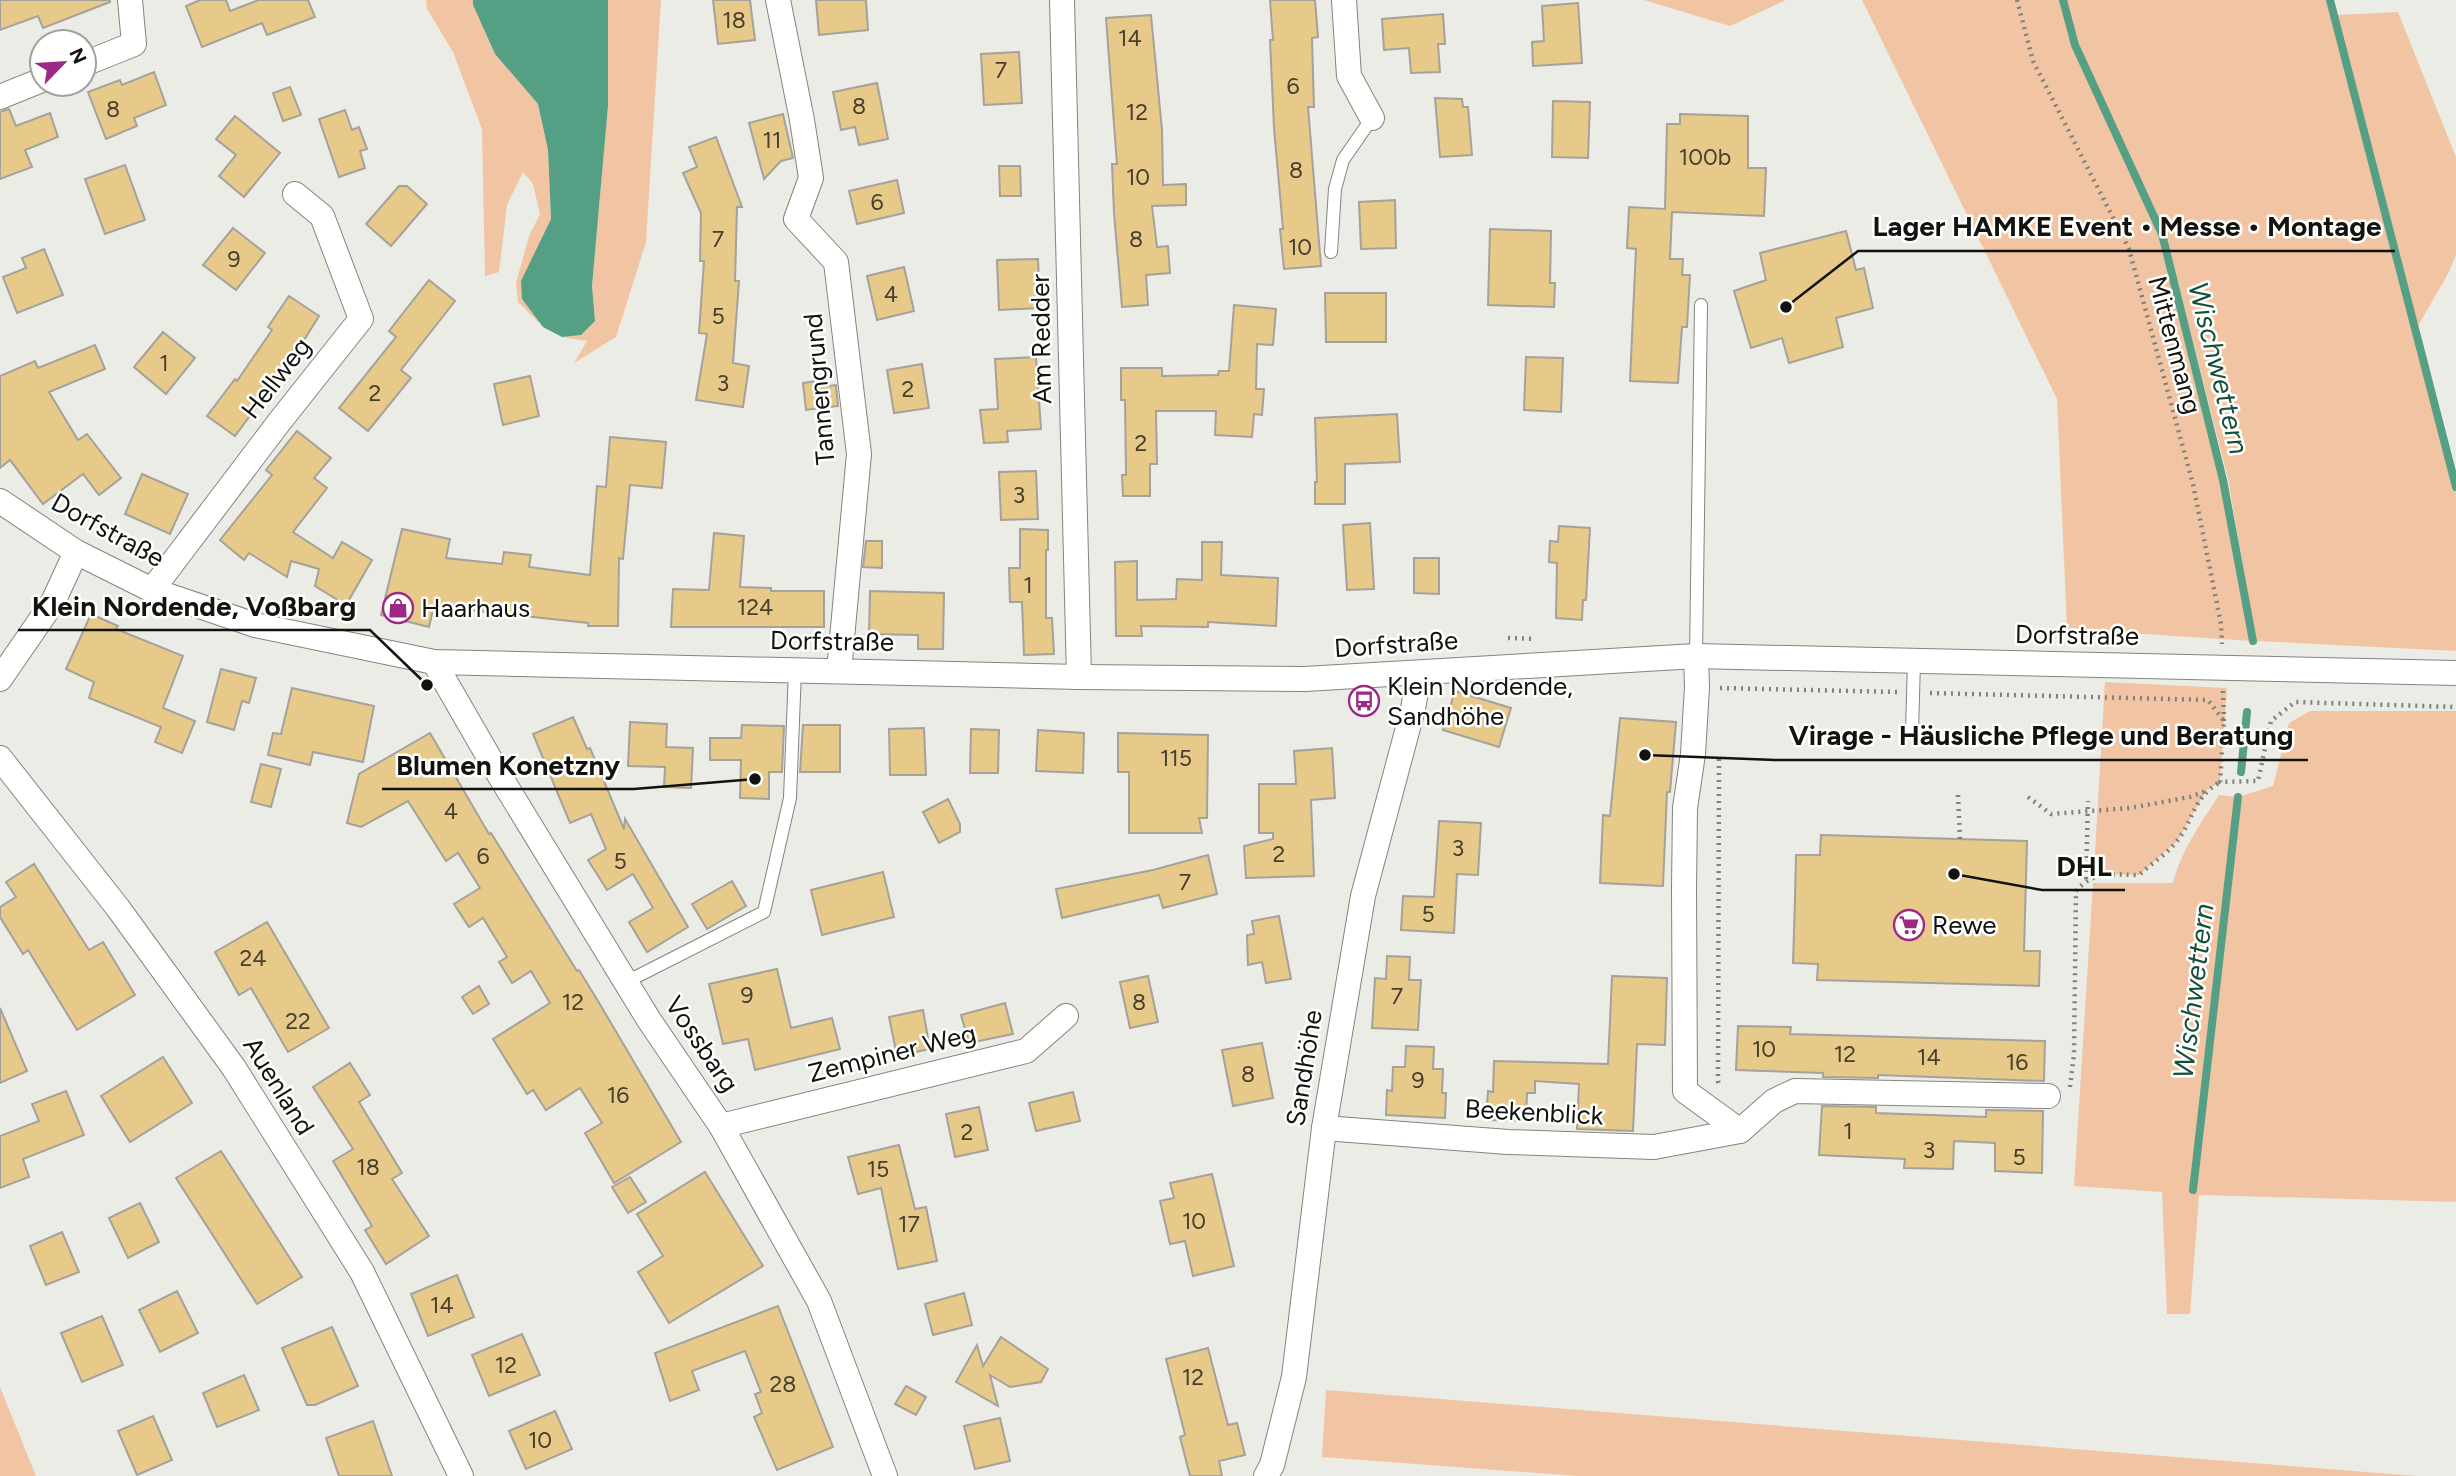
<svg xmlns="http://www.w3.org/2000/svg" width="2456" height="1476" viewBox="0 0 2456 1476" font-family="Figtree,sans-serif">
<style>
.green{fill:#f1c5a3}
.water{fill:#55a084}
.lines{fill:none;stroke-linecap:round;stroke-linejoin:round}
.stream{stroke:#55a084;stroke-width:8}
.building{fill:#e7c98a;stroke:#a4a29b;stroke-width:2}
.lane-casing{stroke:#84847e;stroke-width:14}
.street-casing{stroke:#84847e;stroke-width:26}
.path{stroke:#80807c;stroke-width:4.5;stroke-dasharray:2 5;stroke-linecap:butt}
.lane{stroke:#fff;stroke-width:12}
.street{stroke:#fff;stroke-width:24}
.labels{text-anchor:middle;stroke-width:5;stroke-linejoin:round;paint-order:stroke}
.number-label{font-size:23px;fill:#47402e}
.street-label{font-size:26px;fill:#121210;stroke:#fffffe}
.poi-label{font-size:26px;fill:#121210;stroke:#fffffe;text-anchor:start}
.water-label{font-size:28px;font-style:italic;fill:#14513d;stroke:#fffffe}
.leader{fill:none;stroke:#121210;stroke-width:2.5}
.callout-dot{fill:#121210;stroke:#fffffe;stroke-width:2.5}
.callout-label{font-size:28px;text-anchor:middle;font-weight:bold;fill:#121210;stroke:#fffffe;stroke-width:5;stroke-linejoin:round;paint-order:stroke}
</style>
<rect width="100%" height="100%" fill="#ebece5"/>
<g class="green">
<polygon points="426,0 473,0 473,5 495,54 538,104 548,150 551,219 522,281 522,299 543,327 518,302 516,283 529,236 540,214 533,184 523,172 507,205 499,272 485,276 482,129 453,52 427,9"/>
<polygon points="608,0 661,0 646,242 616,337 574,363 587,341 562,337 581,335 595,321 592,286 608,106"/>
<polygon points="1644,0 1786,0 1730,26"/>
<polygon points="1862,0 2061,0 2072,44 2159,234 2221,479 2251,641 2067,629 2057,399"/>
<polygon points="2066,0 2327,0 2456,493 2456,651 2256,641 2228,479 2165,232 2077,42"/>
<polygon points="2398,12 2456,157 2456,254 2449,272 2418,326 2337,15"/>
<polygon points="2105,682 2227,688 2220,782 2206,791 2178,840 2139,875 2105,874 2105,869 2094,868"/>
<path d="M2310 711H2456V1202L2199 1195 2190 1314H2167L2162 1192 2074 1186 2093 883H2173C2181 851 2201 823 2219 795L2238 797 2273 786 2289 723Z"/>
<polygon points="0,1387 36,1476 0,1476"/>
<polygon points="1326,1390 2417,1476 1578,1476 1322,1457"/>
</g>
<polygon class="water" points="473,0 608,0 608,106 592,286 595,321 581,335 562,337 543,327 522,299 521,281 551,219 548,150 538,104 495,54 473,5"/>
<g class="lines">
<g class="stream">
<polyline points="2063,0 2075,45 2162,234 2223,480 2253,641"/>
<polyline points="2330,0 2456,487"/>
<polyline points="2241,772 2247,712"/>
<polyline points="2193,1190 2238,797"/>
</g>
</g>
<g class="building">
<polygon points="0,0 110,0 110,2 43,28 38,16 0,30"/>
<polygon points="200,0 226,0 230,11 259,0 308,0 315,17 267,35 262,23 202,47 186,6"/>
<polygon points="713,0 750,0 755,40 718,44"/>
<polygon points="816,0 866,0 868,30 819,35"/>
<polygon points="1270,0 1315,0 1318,37 1312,38 1314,107 1308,107 1321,266 1284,269 1280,229 1283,229 1274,128 1270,40 1273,40"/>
<polygon points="1578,3 1582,63 1533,66 1532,42 1544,41 1542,6"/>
<polygon points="1443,14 1445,44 1438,44 1440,72 1411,73 1409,48 1384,50 1382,19"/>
<polygon points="1151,15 1162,130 1163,185 1186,184 1186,205 1152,206 1157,247 1168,246 1170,273 1146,275 1148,305 1122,307 1114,213 1112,164 1117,164 1106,18"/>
<polygon points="1019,52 1022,103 984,105 981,54"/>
<polygon points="154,72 166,105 134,118 137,126 106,139 88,92 120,80 122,85"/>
<polygon points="877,83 888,139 859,145 855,127 841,130 833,92"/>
<polygon points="290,87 301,115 283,121 273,93"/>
<polygon points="1435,98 1462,99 1463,107 1468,107 1472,155 1440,157"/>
<polygon points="1553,101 1590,102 1588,158 1552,157"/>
<polygon points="9,109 16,126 50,113 58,137 25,150 32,167 0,179 0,112"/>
<polygon points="345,110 352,130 359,127 367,149 360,151 365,168 339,177 319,119"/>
<polygon points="783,114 793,158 781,161 764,179 749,123"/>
<polygon points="1680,114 1748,116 1748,168 1766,168 1764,216 1672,212 1670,259 1683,259 1682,275 1690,275 1687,327 1682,327 1678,383 1630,381 1636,249 1627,248 1629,207 1665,209 1667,124 1680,124"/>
<polygon points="235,116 280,153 244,197 219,176 236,155 216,139"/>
<polygon points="716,137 742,207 737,207 735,281 739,281 733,363 749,366 743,407 696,400 707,334 699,333 704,261 700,261 701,213 683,173 697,167 689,147"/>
<polygon points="125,165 145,220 105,234 85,179"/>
<polygon points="999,166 1020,166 1021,196 1000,196"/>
<polygon points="897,180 904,213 857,224 849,191"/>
<polygon points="399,186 407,186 427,204 391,246 366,224"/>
<polygon points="1395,200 1396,248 1361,249 1359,202"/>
<polygon points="233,228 265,253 236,290 203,265"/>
<polygon points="1490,229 1551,231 1550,283 1555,283 1554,307 1488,305"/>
<polygon points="1846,231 1856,270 1864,268 1873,308 1836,318 1843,347 1789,363 1782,338 1751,348 1734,291 1766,280 1760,253"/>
<polygon points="44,249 63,295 17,313 3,277 26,268 22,258"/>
<polygon points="1038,259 1040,308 999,310 997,260"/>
<polygon points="904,267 914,311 877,320 867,276"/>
<polygon points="429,280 455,301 401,370 411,378 368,431 339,408 396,337 389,331"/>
<polygon points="1325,293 1386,293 1386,342 1326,342"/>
<polygon points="289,296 319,316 280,379 278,378 235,436 207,416 235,379 237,381 272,330 268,327"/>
<polygon points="1234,305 1276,309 1273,345 1257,344 1256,389 1264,389 1262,415 1254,414 1252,437 1215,435 1216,411 1156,411 1157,464 1150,464 1150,496 1123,496 1122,475 1126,475 1125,400 1121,400 1121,368 1162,368 1162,376 1218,375 1219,371 1229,371"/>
<polygon points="163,332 195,358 166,394 134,367"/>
<polygon points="95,345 105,369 49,392 78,440 87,434 121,478 99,495 83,474 43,504 10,460 0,468 0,376 35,361 38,368"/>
<polygon points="1036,357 1041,429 1007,431 1008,442 984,443 980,410 998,409 995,359"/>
<polygon points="1526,357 1563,358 1561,412 1524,410"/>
<polygon points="922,364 929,408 894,413 887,370"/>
<polygon points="530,376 539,416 503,425 494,384"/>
<polygon points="828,379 828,386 836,385 838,406 806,410 803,383"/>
<polygon points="1397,414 1400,462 1345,464 1345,504 1315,504 1315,482 1317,482 1315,418"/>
<polygon points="297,431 331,458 314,478 327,488 293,532 333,558 342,542 372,560 346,605 315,586 319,569 291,561 287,577 249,553 244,560 220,540 272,475 266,470"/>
<polygon points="610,437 666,442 662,488 630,485 623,559 619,558 618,626 588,626 588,623 434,606 429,627 381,615 402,529 450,539 446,558 502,564 504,552 531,555 529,567 590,575 597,486 606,487"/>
<polygon points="1036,471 1038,519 1001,520 999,472"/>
<polygon points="142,474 188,494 170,534 125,514"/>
<polygon points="1370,523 1374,589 1347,590 1343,525"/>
<polygon points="1559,526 1590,528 1586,600 1583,600 1582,620 1556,618 1557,563 1549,562 1550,541 1558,542"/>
<polygon points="1020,529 1048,530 1048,550 1046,550 1046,618 1052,618 1054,654 1024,655 1022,602 1010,602 1009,568 1020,568"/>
<polygon points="714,533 744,536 740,587 771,588 771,591 824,591 824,627 671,627 673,589 709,590"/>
<polygon points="866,541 882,541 882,568 863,567"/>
<polygon points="1202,542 1222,542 1221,575 1278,578 1276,626 1208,622 1208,627 1141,626 1142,636 1116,636 1115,562 1137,561 1137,600 1176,599 1177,579 1202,580"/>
<polygon points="1414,558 1439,558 1439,594 1414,593"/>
<polygon points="870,591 944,593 943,649 918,649 918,635 869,634"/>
<polygon points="91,614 118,626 116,629 183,656 163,708 195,721 182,753 155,742 161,727 89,698 94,682 66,669"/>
<polygon points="221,669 256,678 249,703 242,701 234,730 207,722"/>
<polygon points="292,688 374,706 363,762 313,752 310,765 268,755 273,733 281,734"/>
<polygon points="1455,691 1511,708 1499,747 1443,730"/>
<polygon points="573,717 587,749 590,748 624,829 625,819 688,927 647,952 629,922 653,908 633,874 607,890 588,860 606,849 591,814 570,823 533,734"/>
<polygon points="1620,718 1676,722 1670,792 1667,792 1663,886 1600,883 1603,815 1610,816"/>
<polygon points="630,722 667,724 666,747 693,748 691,788 664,787 665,767 628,766"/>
<polygon points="742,725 784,726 782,772 769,772 769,799 740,798 741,760 710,760 710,738 741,738"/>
<polygon points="803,725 840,725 840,772 800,772"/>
<polygon points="924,728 926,775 890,775 889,729"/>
<polygon points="971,729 999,730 998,773 970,773"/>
<polygon points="1038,730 1084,733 1083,773 1036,771"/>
<polygon points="430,733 489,834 491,833 577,971 579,970 598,1001 681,1142 614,1183 585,1133 602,1123 580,1088 546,1110 533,1090 527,1094 493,1039 550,1003 531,971 512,983 499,962 507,957 483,918 469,927 454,904 480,888 458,853 446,861 408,801 361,827 347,823 359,774"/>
<polygon points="1118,733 1208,735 1207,818 1199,818 1202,833 1129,833 1129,772 1118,772"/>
<polygon points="1332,748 1335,798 1311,800 1314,876 1246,878 1244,846 1273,839 1273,833 1259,833 1259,784 1296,784 1294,751"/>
<polygon points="261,764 281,769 271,807 251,802"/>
<polygon points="948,799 960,824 960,832 939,843 923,812"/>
<polygon points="1439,821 1481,823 1478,875 1457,874 1454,933 1401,930 1403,896 1434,897"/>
<polygon points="1821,835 2027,841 2024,951 2040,951 2039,986 1817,980 1818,964 1793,963 1795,898 1796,855 1820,855"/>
<polygon points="1208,855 1217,894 1163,908 1159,895 1062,918 1056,889 1153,870"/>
<polygon points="34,864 89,950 103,942 135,995 77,1030 28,950 23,954 0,917 0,907 16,897 6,882"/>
<polygon points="883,872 894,917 822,935 811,890"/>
<polygon points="732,881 746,906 707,929 692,904"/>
<polygon points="1279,916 1291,979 1266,983 1262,962 1248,965 1247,935 1254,934 1252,921"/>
<polygon points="267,922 329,1028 288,1052 251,988 239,995 215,952"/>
<polygon points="1387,956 1410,957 1409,980 1421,980 1418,1030 1372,1028 1375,978 1386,979"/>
<polygon points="777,969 791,1028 832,1018 840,1049 755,1070 748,1039 723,1044 709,984"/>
<polygon points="1148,976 1158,1022 1130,1028 1120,982"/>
<polygon points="1612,976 1667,978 1665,1045 1637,1044 1633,1131 1577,1129 1579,1084 1535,1081 1535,1093 1527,1093 1526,1121 1486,1120 1488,1091 1493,1092 1494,1061 1608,1064"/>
<polygon points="479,986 489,1004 473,1014 462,997"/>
<polygon points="1005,1003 1013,1034 969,1043 961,1015"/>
<polygon points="0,1008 27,1071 0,1083"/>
<polygon points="923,1010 930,1049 897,1056 889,1017"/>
<polygon points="1738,1026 1791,1027 1790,1034 2045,1041 2044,1081 1878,1075 1878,1078 1823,1077 1823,1073 1736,1070"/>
<polygon points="1262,1043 1273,1098 1233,1106 1222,1050"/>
<polygon points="1406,1046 1434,1047 1433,1069 1443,1069 1442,1093 1446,1093 1445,1118 1386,1115 1387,1090 1392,1091 1393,1067 1405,1067"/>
<polygon points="163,1057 192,1103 130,1142 101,1096"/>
<polygon points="350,1063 370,1095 359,1102 402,1173 392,1179 429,1236 386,1264 365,1230 372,1226 333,1161 353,1149 313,1087"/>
<polygon points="66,1091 84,1135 23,1159 29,1177 0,1188 0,1136 39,1121 32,1104"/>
<polygon points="1073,1092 1080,1121 1036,1131 1029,1103"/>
<polygon points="1822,1106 1876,1107 1876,1113 1986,1117 1986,1110 2043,1111 2042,1173 1995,1171 1995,1143 1954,1141 1953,1169 1904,1168 1905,1159 1819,1155"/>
<polygon points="979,1107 988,1150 955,1157 946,1114"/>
<polygon points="899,1145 915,1209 926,1207 937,1261 898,1269 881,1188 858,1194 848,1157"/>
<polygon points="221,1151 302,1277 257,1304 176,1178"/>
<polygon points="705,1172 763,1266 669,1323 638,1272 663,1256 637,1214"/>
<polygon points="1212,1174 1234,1266 1193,1276 1185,1241 1170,1244 1160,1201 1174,1198 1170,1183"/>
<polygon points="630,1177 646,1202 628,1213 612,1187"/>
<polygon points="140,1203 159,1242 128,1258 109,1218"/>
<polygon points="62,1232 79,1272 46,1285 30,1246"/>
<polygon points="457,1275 474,1317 428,1336 411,1294"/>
<polygon points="177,1291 198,1333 160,1352 139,1310"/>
<polygon points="964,1293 972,1325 933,1335 925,1304"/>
<polygon points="778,1306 833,1447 777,1470 754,1417 762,1413 755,1394 761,1392 745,1351 692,1371 699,1390 670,1401 655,1353"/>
<polygon points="102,1316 123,1365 82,1382 61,1333"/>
<polygon points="332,1327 358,1386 315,1405 307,1405 282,1348"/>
<polygon points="522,1334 540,1375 489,1396 472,1355"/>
<polygon points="1001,1337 1048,1369 1041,1382 1010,1387 990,1375 998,1406 956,1382 977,1345 983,1366"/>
<polygon points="1208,1348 1228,1425 1237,1423 1245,1455 1219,1461 1222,1476 1190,1476 1180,1437 1185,1435 1166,1359"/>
<polygon points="244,1375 259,1410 217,1427 203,1393"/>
<polygon points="906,1386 926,1397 916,1415 895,1404"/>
<polygon points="555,1411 572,1449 526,1469 509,1431"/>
<polygon points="153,1416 172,1460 137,1475 118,1431"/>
<polygon points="1000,1418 1010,1461 975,1469 964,1426"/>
<polygon points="373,1421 392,1476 339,1476 326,1438"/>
</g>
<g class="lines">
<g class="lane-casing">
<g id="lane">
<polyline points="1331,252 1335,189 1343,160 1372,118"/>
<polyline points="1696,656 1701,305"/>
<polyline points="1912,732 1914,661"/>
<polyline points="626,982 764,912 790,798 795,670"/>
</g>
</g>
<g class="street-casing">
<g id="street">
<polyline points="778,0 802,120 811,178 796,219 836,262 859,454 839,671"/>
<polyline points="1062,0 1079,677"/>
<polyline points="1344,0 1349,76 1372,118"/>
<polyline points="84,64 134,44 130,0"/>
<polyline points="0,97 42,80"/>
<polyline points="0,501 76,552 152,590 255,625 434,662 1079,677 1305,679 1696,656 2456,673"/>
<polyline points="152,590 280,421 361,319 322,216 295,194"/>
<polyline points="1696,656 1697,687 1693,754 1685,808 1684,888 1685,1091 1740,1131 1774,1101 1795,1091 2048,1096"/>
<polyline points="434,662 498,773 649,1020 721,1126 819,1301 885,1476"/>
<polyline points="0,679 53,602 76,552"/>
<polyline points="0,758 118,908 234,1068 362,1272 461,1476"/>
<polyline points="721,1126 1026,1051 1066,1016"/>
<polyline points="1324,1128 1508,1142 1654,1147 1740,1131"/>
<polyline points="1266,1476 1272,1465 1294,1377 1324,1128 1363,896 1413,709 1419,673"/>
</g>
</g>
<g class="path">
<polyline points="2017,0 2033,61 2129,249 2193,484 2221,624 2222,644"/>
<polyline points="1508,638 1535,639"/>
<polyline points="1720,688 1897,692"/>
<polyline points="2223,691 2224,721"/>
<polyline points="1930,693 2208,700 2224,721 2220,782 2258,781 2271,721 2295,702 2456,707"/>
<polyline points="1719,759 1718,1081 1720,1086"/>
<polyline points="1958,795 1960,839"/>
<polyline points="2028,797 2051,814 2130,808 2190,797 2206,791"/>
<polyline points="2086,879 2088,801"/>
<path d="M2070 1087 2074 1054 2076 891C2094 870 2113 875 2139 875 2151 864 2167 854 2177 841 2195 818 2191 800 2220 782"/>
</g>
<use href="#lane" class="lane"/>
<use href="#street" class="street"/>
</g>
<defs>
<g id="shop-ring" transform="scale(1.575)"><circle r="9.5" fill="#fffffe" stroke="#9b2985" stroke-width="1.5"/><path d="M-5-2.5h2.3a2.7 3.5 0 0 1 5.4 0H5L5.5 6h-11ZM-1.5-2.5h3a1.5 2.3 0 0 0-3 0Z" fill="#9b2985"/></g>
<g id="bus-ring" transform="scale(1.575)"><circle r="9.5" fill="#fffffe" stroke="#9b2985" stroke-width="1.5"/><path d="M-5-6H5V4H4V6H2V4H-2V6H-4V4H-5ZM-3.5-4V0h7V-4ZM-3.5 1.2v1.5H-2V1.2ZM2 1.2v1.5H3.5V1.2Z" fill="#9b2985"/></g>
<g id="supermarket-ring" transform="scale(1.575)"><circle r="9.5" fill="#fffffe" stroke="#9b2985" stroke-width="1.5"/><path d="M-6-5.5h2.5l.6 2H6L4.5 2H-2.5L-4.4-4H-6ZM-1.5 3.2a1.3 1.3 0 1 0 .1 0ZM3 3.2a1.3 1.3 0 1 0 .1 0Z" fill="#9b2985"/></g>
</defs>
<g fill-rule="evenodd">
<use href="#shop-ring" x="398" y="608"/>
<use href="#bus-ring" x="1364" y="701"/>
<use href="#supermarket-ring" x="1909" y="925"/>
</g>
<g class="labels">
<g class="number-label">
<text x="734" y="28">18</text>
<text x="1130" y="46">14</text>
<text x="1001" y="78">7</text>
<text x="1293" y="94">6</text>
<text x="859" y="114">8</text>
<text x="113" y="117">8</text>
<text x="1137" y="120">12</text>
<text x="772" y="148">11</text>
<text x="1705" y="165">100b</text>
<text x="1296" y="178">8</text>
<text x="1138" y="185">10</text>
<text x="877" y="210">6</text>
<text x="718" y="247">7</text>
<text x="1136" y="247">8</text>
<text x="1300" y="255">10</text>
<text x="234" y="267">9</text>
<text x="891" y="302">4</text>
<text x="718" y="324">5</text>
<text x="164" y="371">1</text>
<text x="723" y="391">3</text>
<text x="908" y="397">2</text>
<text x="375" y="401">2</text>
<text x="1141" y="451">2</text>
<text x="1019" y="503">3</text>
<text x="1028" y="593">1</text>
<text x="755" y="615">124</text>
<text x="1176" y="766">115</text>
<text x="451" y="819">4</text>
<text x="1458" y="856">3</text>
<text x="1279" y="862">2</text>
<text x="483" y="864">6</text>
<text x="620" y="869">5</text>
<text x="1185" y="890">7</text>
<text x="1428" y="922">5</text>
<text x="253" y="966">24</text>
<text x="747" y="1003">9</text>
<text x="1397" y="1004">7</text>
<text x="573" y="1010">12</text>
<text x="1139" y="1010">8</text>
<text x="298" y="1029">22</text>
<text x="1764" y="1057">10</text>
<text x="1845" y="1062">12</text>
<text x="1929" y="1065">14</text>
<text x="2017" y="1070">16</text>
<text x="1248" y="1082">8</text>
<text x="1418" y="1088">9</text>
<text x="618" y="1103">16</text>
<text x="1848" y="1139">1</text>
<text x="967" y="1140">2</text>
<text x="1929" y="1158">3</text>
<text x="2019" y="1165">5</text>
<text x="368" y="1175">18</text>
<text x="878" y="1177">15</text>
<text x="1194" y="1229">10</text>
<text x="909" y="1232">17</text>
<text x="442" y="1313">14</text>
<text x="506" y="1373">12</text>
<text x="1193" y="1385">12</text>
<text x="783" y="1392">28</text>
<text x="540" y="1448">10</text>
</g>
<g class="street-label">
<text transform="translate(1041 339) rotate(-91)" y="9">Am Redder</text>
<text transform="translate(2175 345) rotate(75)" y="9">Mittenmang</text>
<text transform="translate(276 378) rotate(-52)" y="9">Hellweg</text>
<text transform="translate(819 389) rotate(-95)" y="9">Tannengrund</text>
<text transform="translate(108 530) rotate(29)" y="9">Dorfstraße</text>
<text transform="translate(2077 635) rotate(1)" y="9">Dorfstraße</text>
<text transform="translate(832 641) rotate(1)" y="9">Dorfstraße</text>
<text transform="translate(1396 644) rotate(-4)" y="9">Dorfstraße</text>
<text transform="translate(702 1044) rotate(56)" y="9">Vossbarg</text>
<text transform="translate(892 1053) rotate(-14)" y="9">Zempiner Weg</text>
<text transform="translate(1304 1068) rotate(-81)" y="9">Sandhöhe</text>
<text transform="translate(279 1086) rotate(58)" y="9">Auenland</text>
<text transform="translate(1534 1112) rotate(3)" y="9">Beekenblick</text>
</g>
<g class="poi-label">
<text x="421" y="617">Haarhaus</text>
<text x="1387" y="695">Klein Nordende,<tspan x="1387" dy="30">Sandhöhe</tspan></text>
<text x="1932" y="934">Rewe</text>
</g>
<g class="water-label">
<text transform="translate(2219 368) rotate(76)" y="10">Wischwettern</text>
<text transform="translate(2193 991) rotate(-83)" y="10">Wischwettern</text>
</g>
</g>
<path class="leader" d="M1786 307L1858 251H2395M427 685L370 630H18M1645 755L1775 760H2308M755 779L634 789H382M1954 874L2042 890H2125"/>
<g class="callout-dot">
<circle cx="1786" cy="307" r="7"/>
<circle cx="427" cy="685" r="7"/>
<circle cx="1645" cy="755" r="7"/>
<circle cx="755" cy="779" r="7"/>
<circle cx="1954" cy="874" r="7"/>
</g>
<g class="callout-label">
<text x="2127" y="236">Lager HAMKE Event • Messe • Montage</text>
<text x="194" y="616">Klein Nordende, Voßbarg</text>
<text x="2041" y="745">Virage - Häusliche Pflege und Beratung</text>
<text x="508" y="775">Blumen Konetzny</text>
<text x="2084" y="876">DHL</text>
</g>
<g transform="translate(63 63) rotate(65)"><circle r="33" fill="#fffffe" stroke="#a0a09f" stroke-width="2"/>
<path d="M0-5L12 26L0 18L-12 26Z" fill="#9b2985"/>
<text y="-10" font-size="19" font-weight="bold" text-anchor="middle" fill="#121210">N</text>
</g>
</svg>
